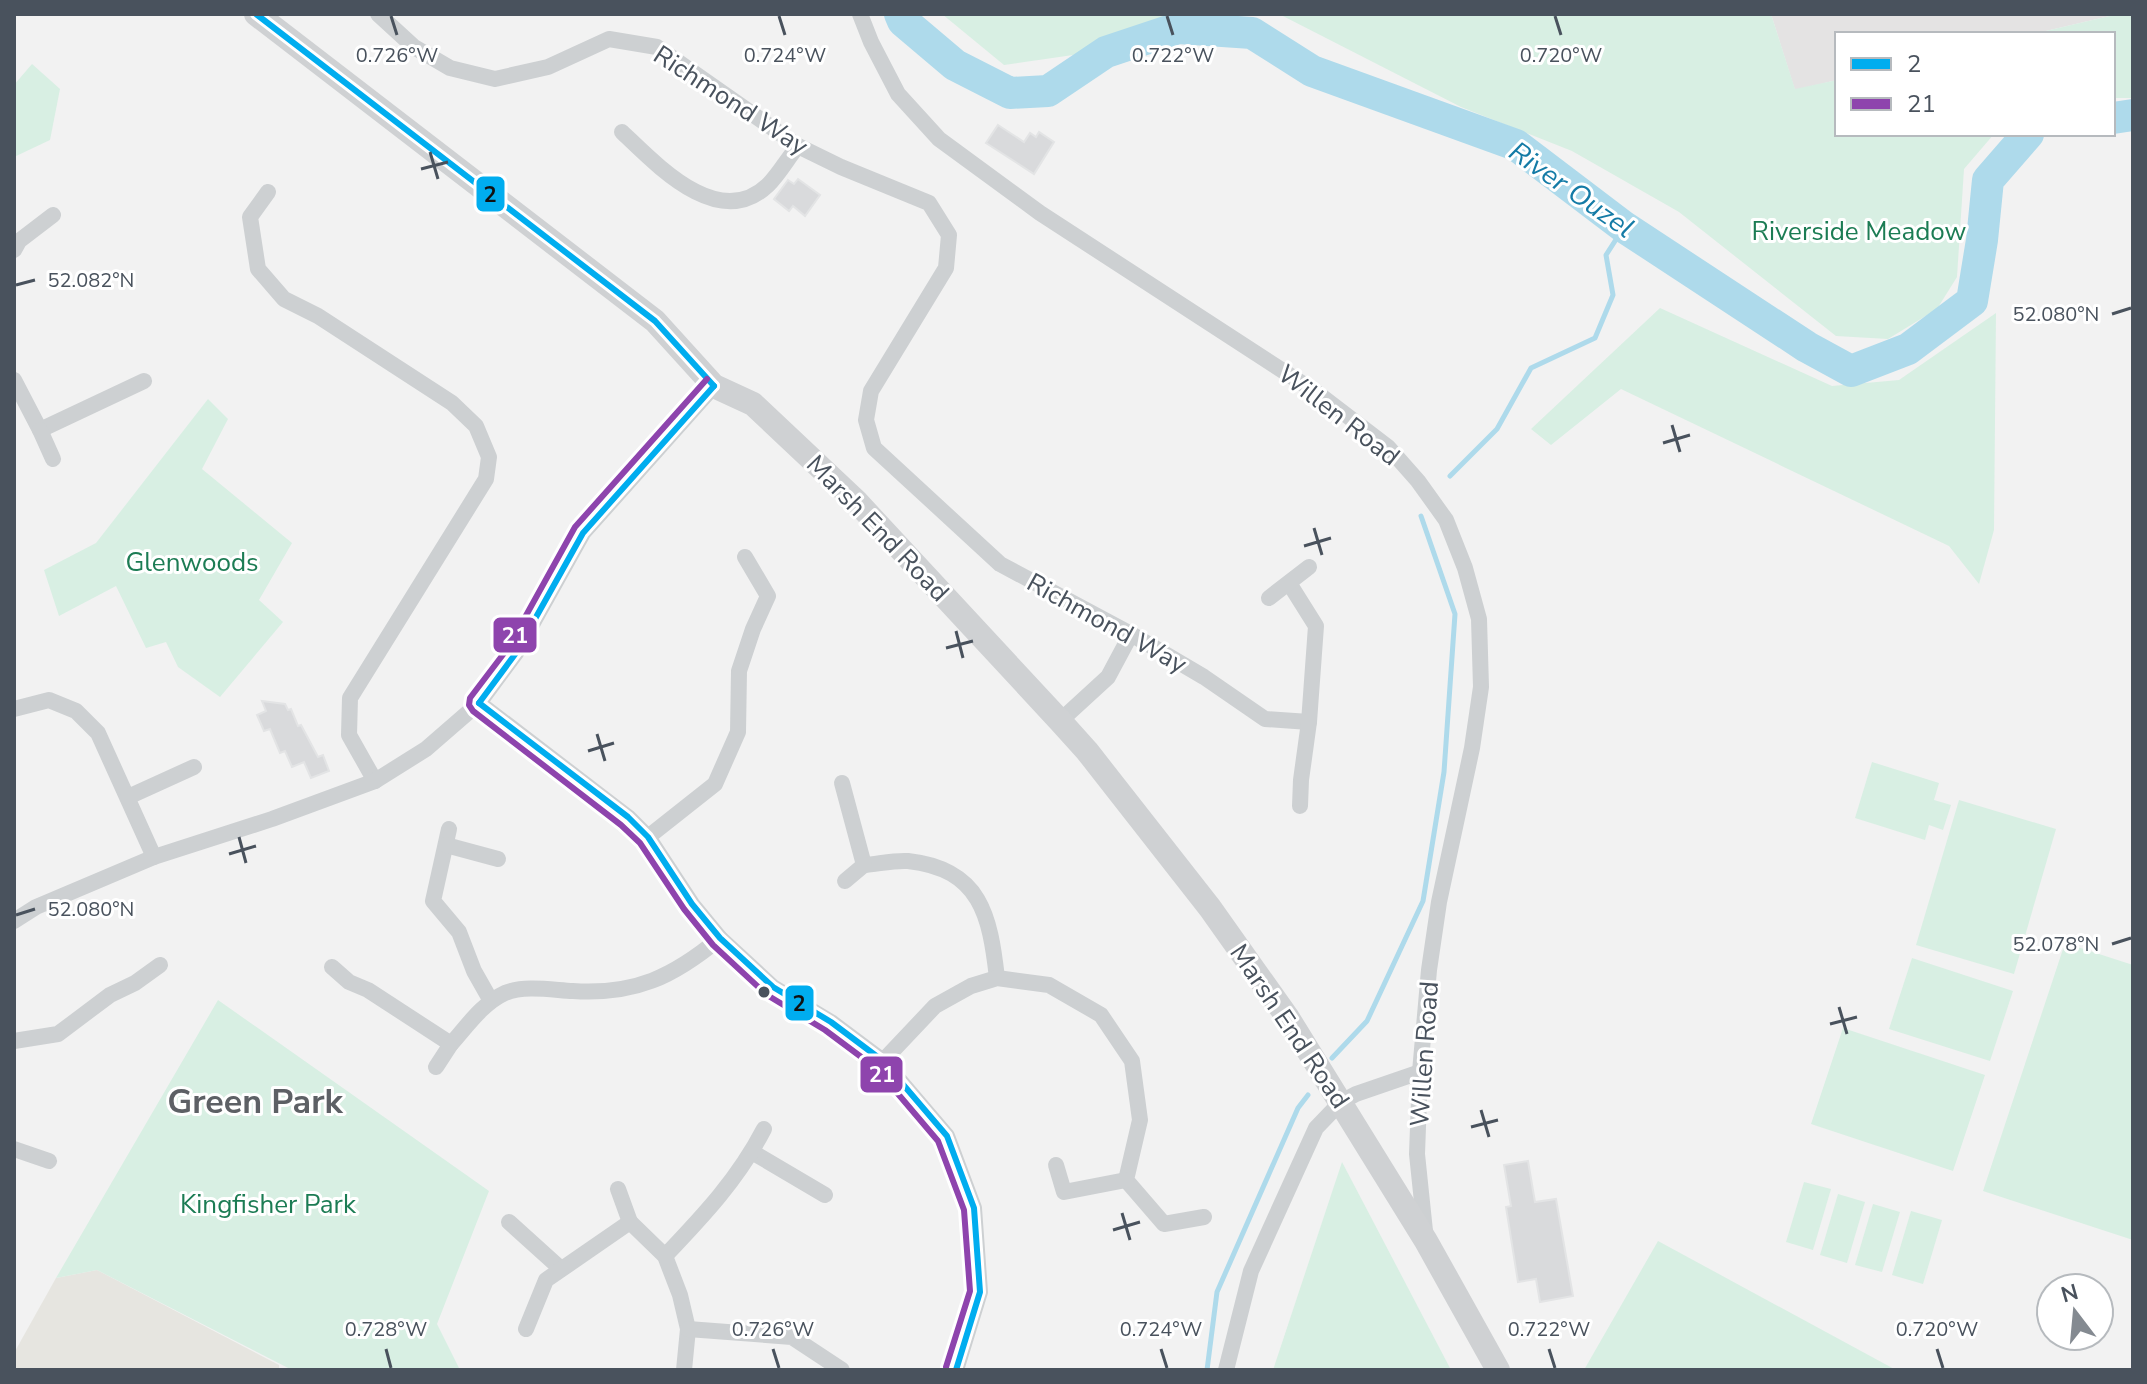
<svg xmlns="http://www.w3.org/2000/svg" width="2147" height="1384" viewBox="0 0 2147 1384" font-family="'Nunito Sans',sans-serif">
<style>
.commercial{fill:#e6e5e0}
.education{fill:#e4e3e3}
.green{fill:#d8efe3}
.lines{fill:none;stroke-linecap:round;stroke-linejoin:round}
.stream{stroke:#aedaeb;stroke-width:5}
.river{stroke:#aedaeb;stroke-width:32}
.building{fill:#d9dadc;stroke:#e3e4e5;stroke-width:2}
.street{stroke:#cdd0d2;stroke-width:16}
.secondary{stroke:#cfd1d3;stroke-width:24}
.bus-1-casing{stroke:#fff;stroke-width:12}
.bus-2-casing{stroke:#fff;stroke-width:12}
.bus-1{stroke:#00adef;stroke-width:6}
.bus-2{stroke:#8e44ad;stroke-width:6}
.ticks{fill:none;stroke:#49525d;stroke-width:3}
.bus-dot{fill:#49525d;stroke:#fff;stroke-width:3}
.labels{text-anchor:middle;stroke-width:6;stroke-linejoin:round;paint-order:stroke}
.street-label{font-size:26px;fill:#49525d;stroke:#fff}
.park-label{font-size:26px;fill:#1c7c54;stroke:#fff}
.water-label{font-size:28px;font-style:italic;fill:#147ba6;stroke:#fff}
.district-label{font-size:34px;font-weight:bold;fill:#5d6065;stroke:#fff}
.ticks-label{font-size:20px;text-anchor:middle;fill:#49525d;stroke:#fff;stroke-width:6;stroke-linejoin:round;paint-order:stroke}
.line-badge{stroke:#fff;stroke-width:3}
.badge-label{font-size:22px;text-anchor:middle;font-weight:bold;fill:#fff}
.pale-badge-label{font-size:22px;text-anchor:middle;font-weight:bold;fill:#111}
</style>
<rect width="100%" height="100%" fill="#f2f2f2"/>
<polygon class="commercial" points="97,1270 279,1365 279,1370 14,1370 14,1353 56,1278"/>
<polygon class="education" points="1771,14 2118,14 2033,34 1837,34 1837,80 1795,90"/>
<g class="green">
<polygon points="942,14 1173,14 1080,54 1004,65"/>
<polygon points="1279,14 1771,14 1795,89 1837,80 1837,134 1994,134 1964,169 1957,277 1937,309 1888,339 1836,336 1679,212 1572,151 1461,107"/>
<polygon points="2118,14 2133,14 2133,98 2113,98 2113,34 2033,34"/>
<polygon points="32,64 60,89 50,140 14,157 14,85"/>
<polygon points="1660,308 1832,386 1899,380 1996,313 1994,530 1979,584 1949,546 1621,389 1551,445 1531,429"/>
<polygon points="208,399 228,419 202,469 292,543 259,600 283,622 220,697 178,667 166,642 146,648 116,586 59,616 44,570 96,543"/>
<polygon points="1872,762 1939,783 1934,800 1951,805 1943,830 1929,825 1925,840 1855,818"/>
<polygon points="1959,800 2056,829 2014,974 1916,945"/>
<polygon points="2065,943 2133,965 2133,1240 1983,1191"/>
<polygon points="1912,958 2013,991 1990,1061 1889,1029"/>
<polygon points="218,1000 489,1191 437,1324 460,1370 292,1370 97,1270 56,1278"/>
<polygon points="1843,1028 1985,1075 1953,1171 1811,1124"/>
<polygon points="1342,1162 1451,1370 1273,1370"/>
<polygon points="1804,1182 1831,1189 1813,1250 1786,1242"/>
<polygon points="1838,1194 1865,1202 1847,1263 1820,1255"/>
<polygon points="1873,1204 1900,1212 1882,1272 1855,1265"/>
<polygon points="1911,1211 1942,1220 1923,1284 1892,1275"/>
<polygon points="1658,1241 1896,1370 1584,1370"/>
</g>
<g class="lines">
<g class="stream">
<polyline points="1450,476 1497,429 1531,368 1595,338 1613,295 1606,255 1624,227"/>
<polyline points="1332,1058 1367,1021 1423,901 1444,772 1455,614 1421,516"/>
<polyline points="1207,1370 1217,1292 1298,1108 1308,1095"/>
</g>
<g class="river">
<polyline points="900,14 903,21 955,65 1010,93 1048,91 1106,52 1178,28 1252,33 1312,71 1516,145 1624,227 1807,347 1851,371 1908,349 1972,301 1982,240 1988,180 2028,134"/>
<polyline points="2113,118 2133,115"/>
</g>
</g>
<g class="building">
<polygon points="998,125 1024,142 1030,133 1036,137 1039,132 1054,142 1034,174 986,143"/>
<polygon points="798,179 820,195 805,216 793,206 789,211 774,199 788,180 794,184"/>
<polygon points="262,701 285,704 288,710 291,709 298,726 301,725 318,757 323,755 329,771 311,778 304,762 292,767 285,751 280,753 270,729 264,731 257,715 266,711"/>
<polygon points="1528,1161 1535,1202 1556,1199 1573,1296 1540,1302 1536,1279 1518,1282 1506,1207 1511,1206 1504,1165"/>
</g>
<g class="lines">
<g class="street">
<polyline points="378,14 414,47 450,68 495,79 548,67 609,39 657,47 798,146 841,167 929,203 949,235 946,268 871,391 866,420 874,448 1000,564 1131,634 1204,677 1265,719 1309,722 1316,626 1289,583"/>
<polyline points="860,14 871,42 898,94 939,139 1040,213 1320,395 1388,447 1418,481 1446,520 1465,568 1479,619 1481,687 1472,748 1439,902 1429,970 1420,1072 1417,1154 1425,1231"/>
<path d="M622 132C657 165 719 232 768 185 779 174 788 158 798 146"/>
<polyline points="268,192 250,217 258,269 284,299 318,316 452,403 476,426 489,457 486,479 350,698 349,735 375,781"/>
<polyline points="14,250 19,241 53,215"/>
<polyline points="14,380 40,430 144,381"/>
<polyline points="40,430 53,459"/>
<polyline points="1269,598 1309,567"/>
<polyline points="479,703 628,817 648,837 692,904 720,938 773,987 831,1022 883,1061 947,1136 974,1208 980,1292 956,1370"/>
<polyline points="14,709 49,700 76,711 98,733 154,857"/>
<polyline points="1060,721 1108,677 1131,634"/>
<path d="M842 783 864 865C878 864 894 860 908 861 981 869 990 916 997 978"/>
<polyline points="128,797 194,767"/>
<polyline points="1300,806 1301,780 1309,722"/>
<polyline points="449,829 433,901 459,932 474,971 491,1001"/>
<polyline points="648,837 715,784 738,732 739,671 753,629 768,596 745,557"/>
<polyline points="446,845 498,859"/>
<polyline points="845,881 864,865"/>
<polyline points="14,921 36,907 154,857 272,819 375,781 426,749 479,703 516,653 583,533 714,386"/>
<path d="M332 967 349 982 368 990 451 1044C467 1026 483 1003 505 993 525 985 552 990 573 991 635 995 673 977 720 938"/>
<polyline points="14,1041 58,1034 110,995 135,983 160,965"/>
<polyline points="883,1061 935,1006 971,986 997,978 1049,985 1101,1015 1132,1061 1140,1120 1126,1180 1164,1224 1204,1217"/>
<polyline points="436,1067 451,1044"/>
<polyline points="14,1149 49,1161"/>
<polyline points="752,1152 825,1195"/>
<polyline points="1056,1165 1064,1192 1126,1180"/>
<polyline points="618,1189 630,1222"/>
<polyline points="509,1222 561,1269"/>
<path d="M665 1256C704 1215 738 1179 764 1129"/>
<polyline points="526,1329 546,1280 630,1222 665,1256 680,1295 688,1329 684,1370"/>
<polyline points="688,1329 792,1337 842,1370"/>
<polyline points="1226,1370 1251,1271 1316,1128 1341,1102 1356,1094 1420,1072"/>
</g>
<polyline class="secondary" points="256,14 655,321 714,386 753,404 856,501 1060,721 1087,751 1210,908 1288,1018 1426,1241 1498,1370"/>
<g class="bus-1-casing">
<g id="bus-1">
<polyline points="256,14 655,321 714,386"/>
<polyline points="479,703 628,817 648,837 692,904 720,938 773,987 831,1022 883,1061 947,1136 974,1208 980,1292 956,1370"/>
<polyline points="479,703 516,653 583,533 714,386"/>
</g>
</g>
<g class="bus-2-casing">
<polyline id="bus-2" points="707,379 575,527 508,648 470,698 469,705 473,711 621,825 640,843 684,909 713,945 767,995 825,1030 876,1068 938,1141 964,1210 970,1291 946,1367"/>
</g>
<use href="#bus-1" class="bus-1"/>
<use href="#bus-2" class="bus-2"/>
</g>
<path class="ticks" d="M391 16 397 35M779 16 785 35M1167 16 1173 35M1555 16 1561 35M430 152 438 179M421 169 448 162M16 285 35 280M2112 314 2131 308M1672 425 1680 452M1663 443 1690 435M1314 528 1322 555M1304 546 1331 538M956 631 963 658M946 648 973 641M597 734 605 761M588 751 614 743M239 837 246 863M229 854 256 846M16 915 35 909M2112 944 2131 938M1839 1007 1847 1034M1830 1024 1857 1017M1481 1110 1489 1137M1471 1127 1498 1120M1122 1213 1130 1240M1113 1230 1140 1222M386 1349 391 1368M773 1349 779 1368M1161 1349 1167 1368M1549 1349 1555 1368M1937 1349 1943 1368"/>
<circle class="bus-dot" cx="764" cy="992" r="7"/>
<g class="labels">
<g class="street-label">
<text transform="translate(731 100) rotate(33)" y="9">Richmond Way</text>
<text transform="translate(1339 415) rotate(38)" y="9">Willen Road</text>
<text transform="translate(878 528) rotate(46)" y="9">Marsh End Road</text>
<text transform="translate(1107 623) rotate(29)" y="9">Richmond Way</text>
<text transform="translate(1290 1026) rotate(56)" y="9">Marsh End Road</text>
<text transform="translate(1424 1054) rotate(-86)" y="9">Willen Road</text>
</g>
<g class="park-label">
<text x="1859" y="240">Riverside Meadow</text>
<text x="192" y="571">Glenwoods</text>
<text x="268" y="1213">Kingfisher Park</text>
</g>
<g class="water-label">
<text transform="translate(1572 189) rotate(35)" y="10">River Ouzel</text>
</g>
<g class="district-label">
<text x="255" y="1113">Green Park</text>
</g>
</g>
<g class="ticks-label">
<text x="397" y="62">0.726°W</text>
<text x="785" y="62">0.724°W</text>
<text x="1173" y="62">0.722°W</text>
<text x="1561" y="62">0.720°W</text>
<text x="91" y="287">52.082°N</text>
<text x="2056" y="321">52.080°N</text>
<text x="91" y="916">52.080°N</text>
<text x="2056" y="951">52.078°N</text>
<text x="386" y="1336">0.728°W</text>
<text x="773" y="1336">0.726°W</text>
<text x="1161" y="1336">0.724°W</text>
<text x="1549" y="1336">0.722°W</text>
<text x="1937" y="1336">0.720°W</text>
</g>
<g class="line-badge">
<rect x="475" y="175" width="31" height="38" rx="8" fill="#00adef"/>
<rect x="492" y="616" width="46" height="38" rx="8" fill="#8e44ad"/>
<rect x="784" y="984" width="31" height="38" rx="8" fill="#00adef"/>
<rect x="859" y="1055" width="45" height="39" rx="8" fill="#8e44ad"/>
</g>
<g class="badge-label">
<text x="515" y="643">21</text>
<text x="882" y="1082">21</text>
</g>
<g class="pale-badge-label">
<text x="490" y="202">2</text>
<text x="799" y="1011">2</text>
</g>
<rect width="2147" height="1384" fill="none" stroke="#49525d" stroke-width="32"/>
<rect x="1835" y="32" width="280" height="104" fill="#ffffff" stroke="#b6babe" stroke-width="2"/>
<rect x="1851" y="58" width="40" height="12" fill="#00adef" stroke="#b6babe" stroke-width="2"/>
<text x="1907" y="72" font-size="24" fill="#49525d">2</text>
<rect x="1851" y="98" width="40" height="12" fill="#8e44ad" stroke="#b6babe" stroke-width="2"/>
<text x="1907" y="112" font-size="24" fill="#49525d">21</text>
<g transform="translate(2075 1312) rotate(344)"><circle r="38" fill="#ffffff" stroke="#b6babe" stroke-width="2"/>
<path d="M0-6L14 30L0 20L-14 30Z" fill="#848a91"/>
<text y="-12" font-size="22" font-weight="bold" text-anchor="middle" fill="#49525d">N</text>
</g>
</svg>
